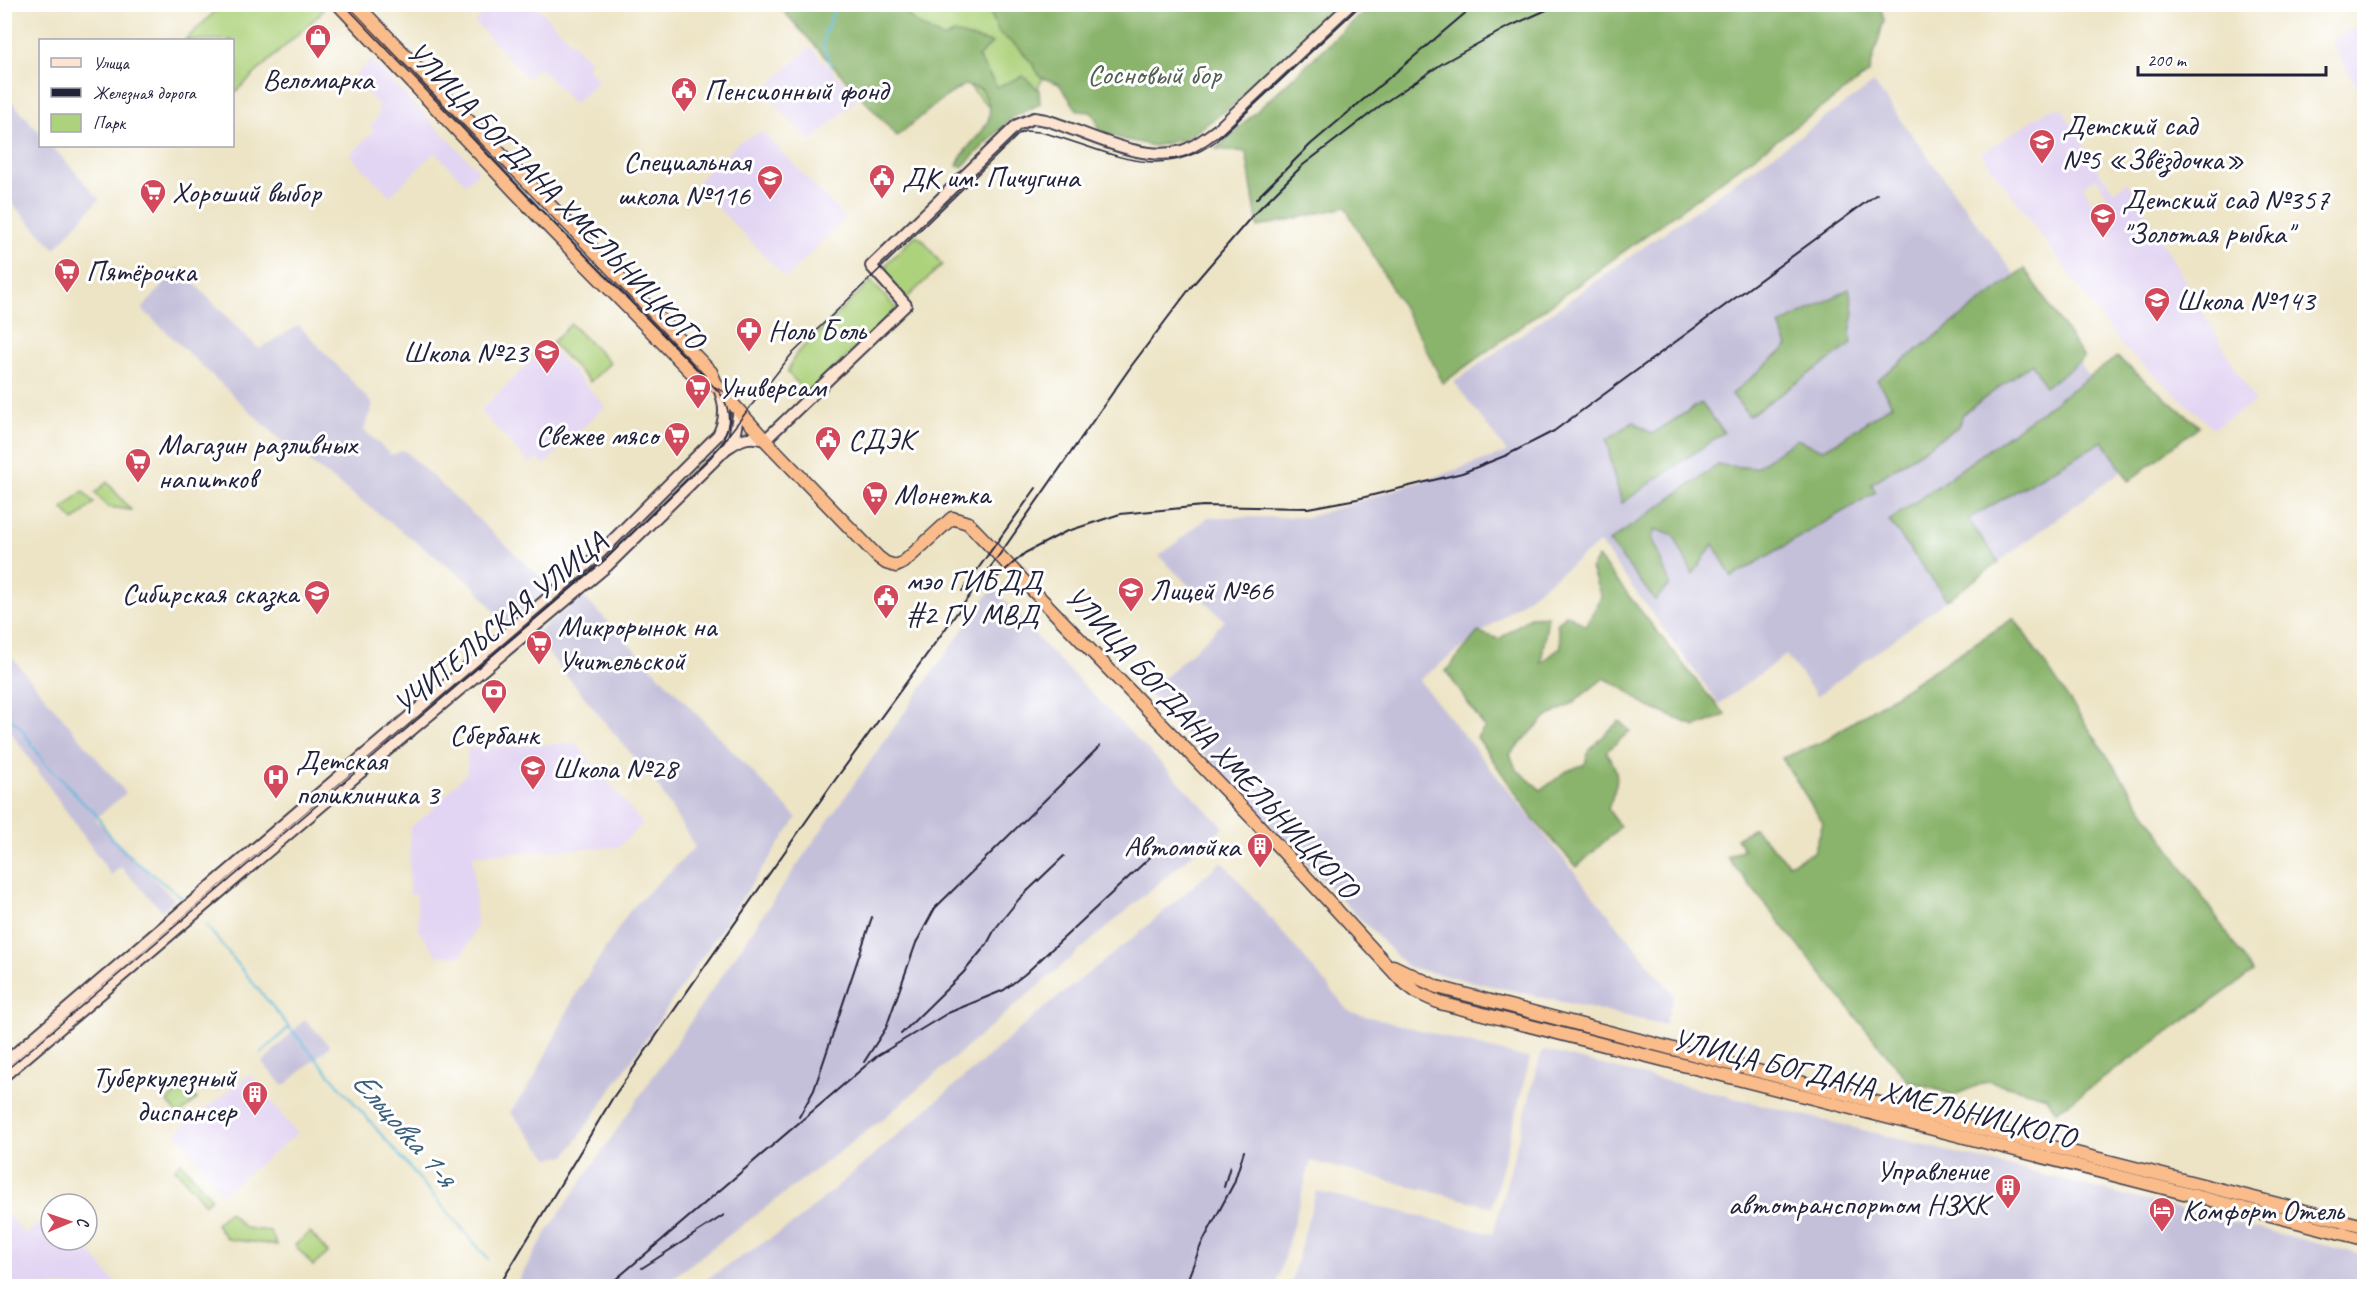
<svg xmlns="http://www.w3.org/2000/svg" width="2369" height="1291" viewBox="0 0 2369 1291" font-family="Caveat,sans-serif">
<style>
.built{fill:#e2d4f3;fill-rule:evenodd}
.industrial{fill:#c5c0da}
.green{fill:#add27c;stroke:#687a5c;stroke-width:1.5}
.forest{fill:#8ab46c;stroke:#566b54;stroke-width:1.5}
.lines{fill:none;stroke-linecap:round;stroke-linejoin:round}
.stream{stroke:#5dbadb;stroke-width:2}
.secondary-casing{stroke:#403f50;stroke-width:14}
.highway-casing{stroke:#403f50;stroke-width:15}
.secondary{stroke:#fde4d1;stroke-width:10}
.highway{stroke:#fabc8b;stroke-width:12}
.tram{stroke:#22223b;stroke-width:1.5}
.rail{stroke:#22223b;stroke-width:2}
.labels{text-anchor:middle;stroke-width:6;stroke-linejoin:round;paint-order:stroke}
.park-label{font-size:30px;fill:#536052;stroke:#fff}
.poi-label{font-size:30px;fill:#22223b;stroke:#fff;text-anchor:start}
.street-label{font-size:30px;fill:#22223b;stroke:#fff}
.water-label{font-size:32px;font-style:italic;fill:#3a5f7b;stroke:#fff}
</style>
<rect width="100%" height="100%" fill="#fff"/>
<filter id="ink" filterUnits="userSpaceOnUse"><feTurbulence type="fractalNoise" baseFrequency=".0167" numOctaves="2"/><feDisplacementMap in="SourceGraphic" scale="12" xChannelSelector="R" yChannelSelector="G"/><feConvolveMatrix kernelMatrix="1 2 1 2 8 2 1 2 1" color-interpolation-filters="sRGB"/></filter>
<filter id="wash" filterUnits="userSpaceOnUse"><feTurbulence type="fractalNoise" baseFrequency=".008" numOctaves="4" result="noise"/><feDisplacementMap in="SourceGraphic" scale="24" xChannelSelector="R" yChannelSelector="G"/><feGaussianBlur stdDeviation="1.35" result="paint"/><feColorMatrix in="noise" values="0 0 0 0 0 0 0 0 0 0 0 0 0 0 0 0 0 1.4 0 .05"/><feComposite in="paint" operator="in"/></filter>
<g filter="url(#wash)">
<rect width="100%" height="100%" fill="#ede4c5"/>
<g class="built">
<polygon points="492,5 535,5 591,62 586,67 599,80 574,104 539,67 527,78 475,22"/>
<polygon points="2364,22 2364,100 2331,41"/>
<polygon points="810,47 858,98 811,142 763,91"/>
<polygon points="371,60 479,171 466,184 435,152 390,196 350,155 374,131 370,126 378,118 378,105 352,78"/>
<path d="M2062 108 2102 177H2105L2113 191 2128 182 2255 402 2213 428 2122 346 1981 153 2050 109ZM2097 178 2113 207 2099 216 2083 186Z"/>
<polygon points="762,131 845,218 786,278 695,184 739,142"/>
<polygon points="548,344 605,406 544,465 537,458 530,464 480,411"/>
<polygon points="576,743 643,824 618,847 473,855 477,925 462,956 438,956 419,931 416,895 409,894 410,827 432,810 467,772 467,748"/>
<polygon points="250,1074 297,1134 222,1194 176,1132"/>
<polygon points="5,1211 25,1235 51,1214 51,1240 80,1240 118,1286 9,1286 5,1281"/>
</g>
<g class="industrial">
<polygon points="1874,83 2146,453 1817,696 1786,655 1719,704 1600,543 1419,680 1674,995 1665,1025 1407,967 1271,827 1148,693 1225,621 1159,556 1208,517 1309,517 1450,472 1507,452 1454,382"/>
<polygon points="4,93 40,133 40,146 52,146 99,199 55,249 5,196"/>
<polygon points="178,267 259,349 299,325 373,404 364,430 391,455 404,450 550,586 509,629 473,585 278,438 142,309"/>
<polygon points="993,587 1045,646 1224,827 884,1118 662,1286 515,1286 547,1232 806,852"/>
<polygon points="582,595 797,818 566,1156 549,1158 510,1112 533,1080 576,994 630,910 695,847 659,788 534,636"/>
<polygon points="4,648 126,793 95,819 174,899 162,911 121,867 111,875 5,724"/>
<polygon points="1222,861 1350,1012 1530,1059 1492,1207 1311,1161 1276,1286 695,1286 796,1222 1043,1009 1133,938"/>
<polygon points="305,1019 330,1046 284,1086 262,1063"/>
<polygon points="1542,1050 2364,1255 2358,1286 1290,1286 1316,1191 1493,1234"/>
</g>
<g class="green">
<polygon points="223,4 317,5 323,11 233,94 232,40 185,40"/>
<polygon points="893,5 1155,5 1048,69 1028,106 1004,123"/>
<polygon points="916,235 924,241 942,265 906,299 886,278 887,263"/>
<polygon points="871,281 897,309 808,394 787,372 796,354"/>
<polygon points="571,324 610,363 590,382 552,343"/>
<polygon points="107,482 131,510 108,507 95,493"/>
<polygon points="83,491 94,503 74,521 63,509"/>
<polygon points="185,1085 197,1099 179,1115 167,1101"/>
<polygon points="181,1162 211,1198 205,1204 175,1168"/>
<polygon points="229,1212 245,1228 270,1231 277,1245 227,1239 216,1224"/>
<polygon points="310,1232 328,1253 313,1266 295,1245"/>
</g>
<g class="forest">
<path d="M778 5H898L917 24 944 39 954 33 992 43 978 57 997 87 1023 76 1039 90 1040 104 1013 117 962 167 957 166C967 136 1007 127 981 89L964 85 944 98 897 136Z"/>
<polygon points="984,5 984,4 1339,5 1231,107 1185,139 1154,146 1123,139 1098,131 1096,119 1091,112 1078,111 1059,84 1040,77 1034,66 1019,48 999,33 990,12 983,7"/>
<polygon points="1880,5 1884,20 1869,73 1443,383 1420,337 1345,207 1258,227 1246,152 1216,149 1371,5"/>
<polygon points="2025,269 2084,358 2045,387 2032,363 1962,415 1959,426 1871,484 1876,492 1732,577 1713,544 1693,575 1674,536 1655,529 1652,538 1670,584 1655,600 1609,542 1718,465 1755,468 1797,439 1822,450 1840,440 1892,404 1877,380"/>
<polygon points="1849,289 1854,312 1850,333 1852,344 1749,416 1732,394 1788,346 1779,325"/>
<polygon points="2117,357 2199,426 2129,481 2103,441 1968,519 1999,562 1947,600 1889,521"/>
<polygon points="1701,403 1724,432 1622,503 1612,469 1607,439 1634,422 1652,434"/>
<path d="M1598 557 1702 688 1726 715 1696 727 1645 705 1625 689 1604 678 1571 704 1544 719 1510 754 1516 769 1541 790 1567 771 1585 764 1589 750 1619 721 1630 731 1606 752C1623 776 1617 783 1608 809L1620 827 1577 867 1534 820 1477 737 1485 728 1446 671 1478 632 1499 639 1530 617 1548 616 1541 663 1561 647 1557 624 1567 614 1586 626 1601 597 1591 568Z"/>
<polygon points="2014,618 2253,972 2056,1112 2047,1097 1989,1081 1954,1095 1908,1081 1727,857 1744,849 1736,838 1754,828 1789,864 1814,852 1823,823 1782,758 1822,742"/>
</g>
<g class="lines">
<g class="stream">
<polyline points="832,67 823,45 825,33 837,4"/>
<polyline points="4,713 20,727 46,765 60,777 85,805 93,810 112,839 129,856 186,901"/>
<polyline points="206,925 289,1027 260,1055"/>
<polyline points="289,1027 488,1259"/>
</g>
</g>
</g>
<g filter="url(#ink)">
<g class="lines">
<g class="secondary-casing">
<g id="secondary">
<path d="M729 447C742 438 750 435 765 440L906 305 871 266 1017 125 1034 118 1046 120C1086 132 1140 163 1182 151 1195 147 1207 137 1218 129L1351 4"/>
<path d="M4 1063 597 556 718 435C726 420 726 405 719 389"/>
<polyline points="4,1076 354,778 607,566 728,447 734,438 739,410"/>
</g>
</g>
<g class="highway-casing">
<g id="highway">
<polyline points="338,4 537,215 699,380 717,386"/>
<polyline points="356,4 711,372 717,386 765,440 878,557 886,563 896,566 904,562 952,518 968,523 1253,819 1401,980 1418,993 1440,1003 2364,1239"/>
<polyline points="1393,966 1437,987 1910,1111 2364,1226"/>
</g>
</g>
<use href="#secondary" class="secondary"/>
<use href="#highway" class="highway"/>
<g class="tram">
<path d="M344 4 527 196 720 393C729 406 732 422 724 436"/>
<path d="M715 387C731 398 751 392 765 382"/>
<path d="M4 1072 608 557 711 457 791 355 1019 134 1025 131 1040 132C1103 147 1155 186 1216 141L1362 4"/>
</g>
<g class="rail">
<polyline points="1256,199 1311,144 1476,4"/>
<polyline points="962,591 1036,488"/>
<polyline points="980,592 1025,553 1065,532 1120,514 1203,506 1308,508 1357,499 1462,473 1507,455 1554,431 1877,194"/>
<polyline points="901,1034 963,973 987,944 995,929 1019,899 1064,856"/>
<polyline points="864,1062 886,1028 916,943 935,908 1100,746"/>
<polyline points="799,1117 814,1090 872,917"/>
<polyline points="1224,1187 1230,1166"/>
<polyline points="642,1268 724,1215"/>
<polyline points="499,1286 612,1099 830,787 1000,554 1132,365 1191,287 1253,215 1303,165 1384,103 1443,63 1506,28 1560,4"/>
<polyline points="608,1286 877,1056 948,1013 1004,990 1025,974 1160,848"/>
<polyline points="1185,1286 1201,1245 1234,1183 1244,1151"/>
</g>
</g>
</g>
<defs>
<g id="shop-pin" transform="scale(1.35)"><path d="M0 17L-7.5 6A9.5 9.5 0 1 1 7.5 6Z" fill="#d1495b" stroke="#fff"/><path d="M-5-2.5h2.3a2.7 3.5 0 0 1 5.4 0H5L5.5 6h-11ZM-1.5-2.5h3a1.5 2.3 0 0 0-3 0Z" fill="#fff"/></g>
<g id="civic-pin" transform="scale(1.35)"><path d="M0 17L-7.5 6A9.5 9.5 0 1 1 7.5 6Z" fill="#d1495b" stroke="#fff"/><path d="M-.6-6.5H3V-4.5H.6V-3L4-1V1h2V6H-6V1h2V-1L-.6-3ZM-1.2 2.5V6h2.4V2.5Z" fill="#fff"/></g>
<g id="school-pin" transform="scale(1.35)"><path d="M0 17L-7.5 6A9.5 9.5 0 1 1 7.5 6Z" fill="#d1495b" stroke="#fff"/><path d="M0-5L7-2L0 1L-7-2ZM-4 1L0 2.5L4 1V4Q0 6-4 4Z" fill="#fff"/></g>
<g id="supermarket-pin" transform="scale(1.35)"><path d="M0 17L-7.5 6A9.5 9.5 0 1 1 7.5 6Z" fill="#d1495b" stroke="#fff"/><path d="M-6-5.5h2.5l.6 2H6L4.5 2H-2.5L-4.4-4H-6ZM-1.5 3.2a1.3 1.3 0 1 0 .1 0ZM3 3.2a1.3 1.3 0 1 0 .1 0Z" fill="#fff"/></g>
<g id="pharmacy-pin" transform="scale(1.35)"><path d="M0 17L-7.5 6A9.5 9.5 0 1 1 7.5 6Z" fill="#d1495b" stroke="#fff"/><path d="M-2-6h4v4h4v4h-4v4h-4v-4h-4v-4h4Z" fill="#fff"/></g>
<g id="university-pin" transform="scale(1.35)"><path d="M0 17L-7.5 6A9.5 9.5 0 1 1 7.5 6Z" fill="#d1495b" stroke="#fff"/><path d="M0-5L7-2L0 1L-7-2ZM-4 1L0 2.5L4 1V4Q0 6-4 4Z" fill="#fff"/></g>
<g id="bank-pin" transform="scale(1.35)"><path d="M0 17L-7.5 6A9.5 9.5 0 1 1 7.5 6Z" fill="#d1495b" stroke="#fff"/><path d="M-6-4H6V4H-6ZM0-2.3a2.3 2.3 0 1 0 0 4.6a2.3 2.3 0 1 0 0-4.6Z" fill="#fff"/></g>
<g id="hospital-pin" transform="scale(1.35)"><path d="M0 17L-7.5 6A9.5 9.5 0 1 1 7.5 6Z" fill="#d1495b" stroke="#fff"/><path d="M-5-5h3v3.5h4V-5h3V5h-3V1.5h-4V5h-3Z" fill="#fff"/></g>
<g id="building-pin" transform="scale(1.35)"><path d="M0 17L-7.5 6A9.5 9.5 0 1 1 7.5 6Z" fill="#d1495b" stroke="#fff"/><path d="M-4-6H4V6H1V3H-1V6H-4ZM-2.5-4.3h1.7v1.8h-1.7ZM.8-4.3h1.7v1.8H.8ZM-2.5-1h1.7V.8h-1.7ZM.8-1h1.7V.8H.8Z" fill="#fff"/></g>
<g id="hotel-pin" transform="scale(1.35)"><path d="M0 17L-7.5 6A9.5 9.5 0 1 1 7.5 6Z" fill="#d1495b" stroke="#fff"/><path d="M-6-4.5h1.5V1H6V5H4.5V3h-9V5H-6ZM-4 0a1.8 1.8 0 1 1 3.6 0ZM.5 0V-2.5h3Q6-2.5 6 0Z" fill="#fff"/></g>
</defs>
<g fill-rule="evenodd">
<use href="#shop-pin" x="318" y="37"/>
<use href="#civic-pin" x="684" y="90"/>
<use href="#school-pin" x="2042" y="142"/>
<use href="#civic-pin" x="882" y="177"/>
<use href="#school-pin" x="770" y="178"/>
<use href="#supermarket-pin" x="153" y="192"/>
<use href="#school-pin" x="2103" y="216"/>
<use href="#supermarket-pin" x="67" y="271"/>
<use href="#school-pin" x="2157" y="300"/>
<use href="#pharmacy-pin" x="749" y="330"/>
<use href="#school-pin" x="547" y="352"/>
<use href="#supermarket-pin" x="698" y="387"/>
<use href="#supermarket-pin" x="677" y="435"/>
<use href="#civic-pin" x="828" y="439"/>
<use href="#supermarket-pin" x="138" y="461"/>
<use href="#supermarket-pin" x="875" y="494"/>
<use href="#university-pin" x="1131" y="590"/>
<use href="#school-pin" x="317" y="593"/>
<use href="#civic-pin" x="886" y="597"/>
<use href="#supermarket-pin" x="539" y="643"/>
<use href="#bank-pin" x="494" y="692"/>
<use href="#school-pin" x="533" y="768"/>
<use href="#hospital-pin" x="276" y="777"/>
<use href="#building-pin" x="1260" y="846"/>
<use href="#building-pin" x="255" y="1094"/>
<use href="#building-pin" x="2008" y="1187"/>
<use href="#hotel-pin" x="2162" y="1210"/>
</g>
<g class="labels">
<g class="park-label">
<text x="1154" y="84">Сосновый бор</text>
</g>
<g class="poi-label">
<text x="318" y="89" text-anchor="middle">Веломарка</text>
<text x="704" y="100">Пенсионный фонд</text>
<text x="2062" y="135">Детский сад<tspan x="2062" dy="34">№5 «Звёздочка»</tspan></text>
<text x="750" y="171" text-anchor="end">Специальная<tspan x="750" dy="34">школа №116</tspan></text>
<text x="902" y="187">ДК им. Пичугина</text>
<text x="172" y="202">Хороший выбор</text>
<text x="2122" y="209">Детский сад №357<tspan x="2122" dy="34">"Золотая рыбка"</tspan></text>
<text x="86" y="281">Пятёрочка</text>
<text x="2176" y="310">Школа №143</text>
<text x="768" y="340">Ноль Боль</text>
<text x="528" y="362" text-anchor="end">Школа №23</text>
<text x="718" y="397">Универсам</text>
<text x="658" y="445" text-anchor="end">Свежее мясо</text>
<text x="848" y="449">СДЭК</text>
<text x="158" y="454">Магазин разливных<tspan x="158" dy="34">напитков</tspan></text>
<text x="894" y="504">Монетка</text>
<text x="906" y="590">мэо ГИБДД<tspan x="906" dy="34">#2 ГУ МВД</tspan></text>
<text x="1150" y="600">Лицей №66</text>
<text x="298" y="603" text-anchor="end">Сибирская сказка</text>
<text x="558" y="636">Микрорынок на<tspan x="558" dy="34">Учительской</tspan></text>
<text x="494" y="744" text-anchor="middle">Сбербанк</text>
<text x="296" y="770">Детская<tspan x="296" dy="34">поликлиника 3</tspan></text>
<text x="552" y="778">Школа №28</text>
<text x="1240" y="856" text-anchor="end">Автомойка</text>
<text x="236" y="1087" text-anchor="end">Туберкулезный<tspan x="236" dy="34">диспансер</tspan></text>
<text x="1988" y="1180" text-anchor="end">Управление<tspan x="1988" dy="34">автотранспортом НЗХК</tspan></text>
<text x="2182" y="1220">Комфорт Отель</text>
</g>
<g class="street-label">
<text transform="translate(556 195) rotate(46)" y="10">УЛИЦА БОГДАНА ХМЕЛЬНИЦКОГО</text>
<text transform="translate(500 623) rotate(-40)" y="10">УЧИТЕЛЬСКАЯ УЛИЦА</text>
<text transform="translate(1212 742) rotate(47)" y="10">УЛИЦА БОГДАНА ХМЕЛЬНИЦКОГО</text>
<text transform="translate(1874 1088) rotate(14)" y="10">УЛИЦА БОГДАНА ХМЕЛЬНИЦКОГО</text>
</g>
<g class="water-label">
<text transform="translate(405 1128) rotate(49)" y="11">Ельцовка 1-я</text>
</g>
</g>
<rect width="2369" height="1291" fill="none" stroke="#fff" stroke-width="24"/>
<rect x="39" y="39" width="195" height="108" fill="#ffffff" stroke="#a7a7b1" stroke-width="1.5"/>
<rect x="51" y="58" width="30" height="9" fill="#fde4d1" stroke="#a7a7b1" stroke-width="1.5"/>
<text x="93" y="69" font-size="18" fill="#22223b">Улица</text>
<rect x="51" y="88" width="30" height="9" fill="#22223b" stroke="#a7a7b1" stroke-width="1.5"/>
<text x="93" y="99" font-size="18" fill="#22223b">Железная дорога</text>
<rect x="51" y="114" width="30" height="18" fill="#add27c" stroke="#a7a7b1" stroke-width="1.5"/>
<text x="93" y="129" font-size="18" fill="#22223b">Парк</text>
<g transform="translate(69 1222) rotate(88)"><circle r="28" fill="#ffffff" stroke="#a7a7b1" stroke-width="1.5"/>
<path d="M0-4.5L10 22L0 15L-10 22Z" fill="#d1495b"/>
<text y="-9" font-size="16" font-weight="bold" text-anchor="middle" fill="#22223b">С</text>
</g>
<path d="M2138 66v9h188v-9" fill="none" stroke="#22223b" stroke-width="3"/>
<text x="2147" y="66" font-size="18" fill="#22223b" stroke="#ffffff" stroke-width="4.5" paint-order="stroke">200 m</text>
</svg>
